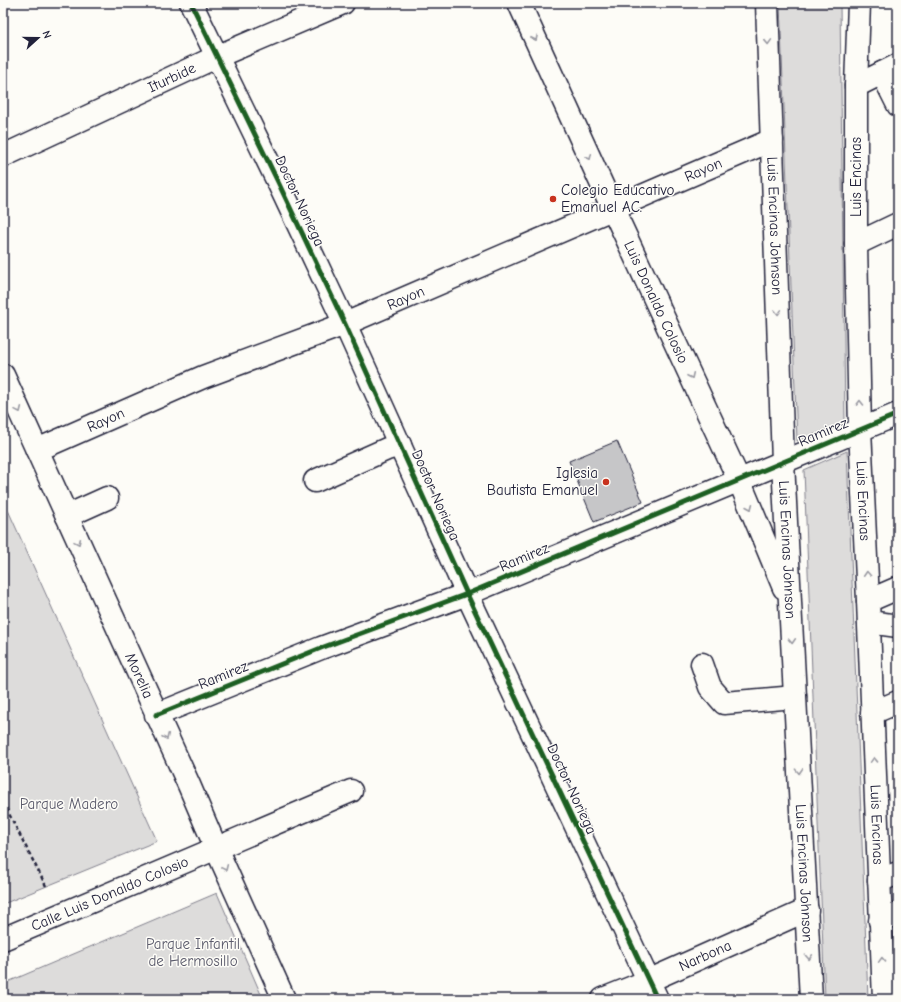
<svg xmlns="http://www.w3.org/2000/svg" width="901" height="1002" viewBox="0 0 901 1002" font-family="'Comic Neue',sans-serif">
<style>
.green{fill:#dddcdb;stroke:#807f8b}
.building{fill:#c6c6c8;stroke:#22223b}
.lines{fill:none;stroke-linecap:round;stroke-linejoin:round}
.minor-casing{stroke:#22223b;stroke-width:25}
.major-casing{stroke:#22223b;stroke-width:25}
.path{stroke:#22223b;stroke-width:2.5;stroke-dasharray:4 3;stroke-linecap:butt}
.minor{stroke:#fdfcf7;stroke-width:22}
.major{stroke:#fdfcf7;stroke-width:22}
.cycleway-casing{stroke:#fdfcf7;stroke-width:8}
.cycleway{stroke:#1b5e20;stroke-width:5}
.oneway{stroke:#9a9aa2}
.poi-dot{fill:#c8321e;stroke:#fdfcf7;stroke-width:1.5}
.labels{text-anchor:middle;stroke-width:3;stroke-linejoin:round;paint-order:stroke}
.street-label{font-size:15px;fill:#22223b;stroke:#fdfcf7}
.poi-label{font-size:15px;fill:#22223b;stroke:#fdfcf7;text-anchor:start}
.park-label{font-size:15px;fill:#5a5a6b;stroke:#fdfcf7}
</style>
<rect width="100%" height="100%" fill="#fdfcf7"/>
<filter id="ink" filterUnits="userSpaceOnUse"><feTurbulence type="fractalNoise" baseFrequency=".025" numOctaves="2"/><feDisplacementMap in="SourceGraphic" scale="8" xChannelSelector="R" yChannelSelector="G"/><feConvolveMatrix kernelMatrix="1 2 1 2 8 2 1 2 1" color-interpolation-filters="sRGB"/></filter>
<g filter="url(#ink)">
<g class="green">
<polygon points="780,3 840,3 845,423 797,441"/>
<polygon points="847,451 868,999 825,999 804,470"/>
<polygon points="3,499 157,841 3,904"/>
<polygon points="217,893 263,999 3,999 3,984"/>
</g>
<polygon class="building" points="617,441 643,502 594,522 569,461"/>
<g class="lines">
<g class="minor-casing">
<g id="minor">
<polyline points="191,3 278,182 345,324 467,594 657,999"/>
<polyline points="882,73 898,105"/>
<polyline points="856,86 898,65"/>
<path id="s1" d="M3 156 216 57 343 3"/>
<polyline points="856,244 898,224"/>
<path id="s2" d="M3 375 189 785 216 848 284 999"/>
<path id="s3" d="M37 450 203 377 345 324 772 140"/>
<polyline points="315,481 387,449 400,445"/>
<polyline points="67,516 107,498"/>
<polyline points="868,601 898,588"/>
<polyline points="869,622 898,626"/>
<polyline points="702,664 710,687 724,703 795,697"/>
<polyline points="872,713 898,702"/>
<polyline points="156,715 321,648 467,594 898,414"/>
<polyline points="879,881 898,873"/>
<polyline points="880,921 898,914"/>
<path id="s4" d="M3 939 351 791"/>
<path id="s5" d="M603 999 648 981 807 910"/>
</g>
</g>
<g class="major-casing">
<g id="major">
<path id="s6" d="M519 3 613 209 739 480 784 588"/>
<path id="s7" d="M767 3 783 462 790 602 811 999"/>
<path id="s8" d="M859 3 856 86V244L860 429 868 601 884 999"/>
</g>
</g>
<polyline class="path" points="3,802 46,886"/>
<use href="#minor" class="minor"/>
<use href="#major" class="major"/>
<g class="cycleway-casing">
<g id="cycleway">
<polyline points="191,3 278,182 345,324 467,594 657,999"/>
<polyline points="156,715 321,648 467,594 898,414"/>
</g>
</g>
<use href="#cycleway" class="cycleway"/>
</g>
<defs><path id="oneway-chevron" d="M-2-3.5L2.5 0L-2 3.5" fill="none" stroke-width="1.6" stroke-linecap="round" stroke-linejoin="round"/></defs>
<g class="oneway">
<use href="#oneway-chevron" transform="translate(535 38) rotate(65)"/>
<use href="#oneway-chevron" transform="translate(768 42) rotate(88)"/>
<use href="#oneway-chevron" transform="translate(589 157) rotate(65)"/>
<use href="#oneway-chevron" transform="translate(778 312) rotate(88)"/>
<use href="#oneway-chevron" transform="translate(691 376) rotate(65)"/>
<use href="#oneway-chevron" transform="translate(860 403) rotate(-91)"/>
<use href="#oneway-chevron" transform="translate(19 410) rotate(66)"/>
<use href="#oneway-chevron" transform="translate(750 507) rotate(67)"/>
<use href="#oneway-chevron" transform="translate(78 542) rotate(66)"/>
<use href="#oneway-chevron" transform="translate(867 574) rotate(-93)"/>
<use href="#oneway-chevron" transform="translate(792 641) rotate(87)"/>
<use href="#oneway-chevron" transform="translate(166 737) rotate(65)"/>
<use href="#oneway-chevron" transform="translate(874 760) rotate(-92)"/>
<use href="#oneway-chevron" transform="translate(799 771) rotate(87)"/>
<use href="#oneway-chevron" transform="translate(225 868) rotate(66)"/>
<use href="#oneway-chevron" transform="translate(809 957) rotate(87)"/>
<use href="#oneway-chevron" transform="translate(882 960) rotate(-92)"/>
</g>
</g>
<g class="poi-dot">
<circle cx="553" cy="199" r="4"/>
<circle cx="606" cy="482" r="4"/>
</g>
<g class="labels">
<g class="street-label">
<text dy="5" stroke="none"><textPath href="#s1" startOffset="186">Iturbide</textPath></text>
<text dy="5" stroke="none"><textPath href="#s3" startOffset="723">Rayon</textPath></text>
<text transform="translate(856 177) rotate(-90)" y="5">Luis Encinas</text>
<text transform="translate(300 201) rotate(65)" y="5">Doctor Noriega</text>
<text dy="5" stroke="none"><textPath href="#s7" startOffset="223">Luis Encinas Johnson</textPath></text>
<text dy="5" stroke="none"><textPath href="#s3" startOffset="399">Rayon</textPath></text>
<text dy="5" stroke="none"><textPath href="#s6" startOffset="329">Luis Donaldo Colosio</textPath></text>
<text dy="5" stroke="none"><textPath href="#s3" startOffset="75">Rayon</textPath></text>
<text transform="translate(823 432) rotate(-23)" y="5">Ramirez</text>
<text transform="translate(436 495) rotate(66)" y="5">Doctor Noriega</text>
<text dy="5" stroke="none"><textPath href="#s8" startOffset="498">Luis Encinas</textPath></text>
<text dy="5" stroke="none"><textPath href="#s7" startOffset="547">Luis Encinas Johnson</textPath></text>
<text transform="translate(524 557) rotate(-23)" y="5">Ramirez</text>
<text transform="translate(223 675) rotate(-22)" y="5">Ramirez</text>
<text dy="5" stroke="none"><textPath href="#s2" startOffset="330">Morelia</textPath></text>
<text transform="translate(572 789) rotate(65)" y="5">Doctor Noriega</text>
<text dy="5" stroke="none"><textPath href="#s8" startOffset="822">Luis Encinas</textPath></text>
<text dy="5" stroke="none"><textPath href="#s7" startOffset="871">Luis Encinas Johnson</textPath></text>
<text dy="5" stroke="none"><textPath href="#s4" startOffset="116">Calle Luis Donaldo Colosio</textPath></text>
<text dy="5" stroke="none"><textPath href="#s5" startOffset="111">Narbona</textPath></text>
</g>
<g class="poi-label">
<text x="561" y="195">Colegio Educativo<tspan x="561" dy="17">Emanuel AC.</tspan></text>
<text x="598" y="478" text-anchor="end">Iglesia<tspan x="598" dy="17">Bautista Emanuel</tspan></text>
</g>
<g class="park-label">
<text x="69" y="809">Parque Madero</text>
<text x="193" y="949">Parque Infantil<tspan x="193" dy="17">de Hermosillo</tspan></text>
</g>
</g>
<rect width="901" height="1002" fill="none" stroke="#fdfcf7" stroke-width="16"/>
<rect x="8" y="8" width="885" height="986" fill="none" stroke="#22223b" stroke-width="1.5" filter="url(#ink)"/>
<g transform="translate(38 38) rotate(69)" stroke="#fdfcf7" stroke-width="3" paint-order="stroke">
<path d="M0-3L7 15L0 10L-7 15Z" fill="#22223b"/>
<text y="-6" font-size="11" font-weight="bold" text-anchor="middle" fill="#22223b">N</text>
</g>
</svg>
